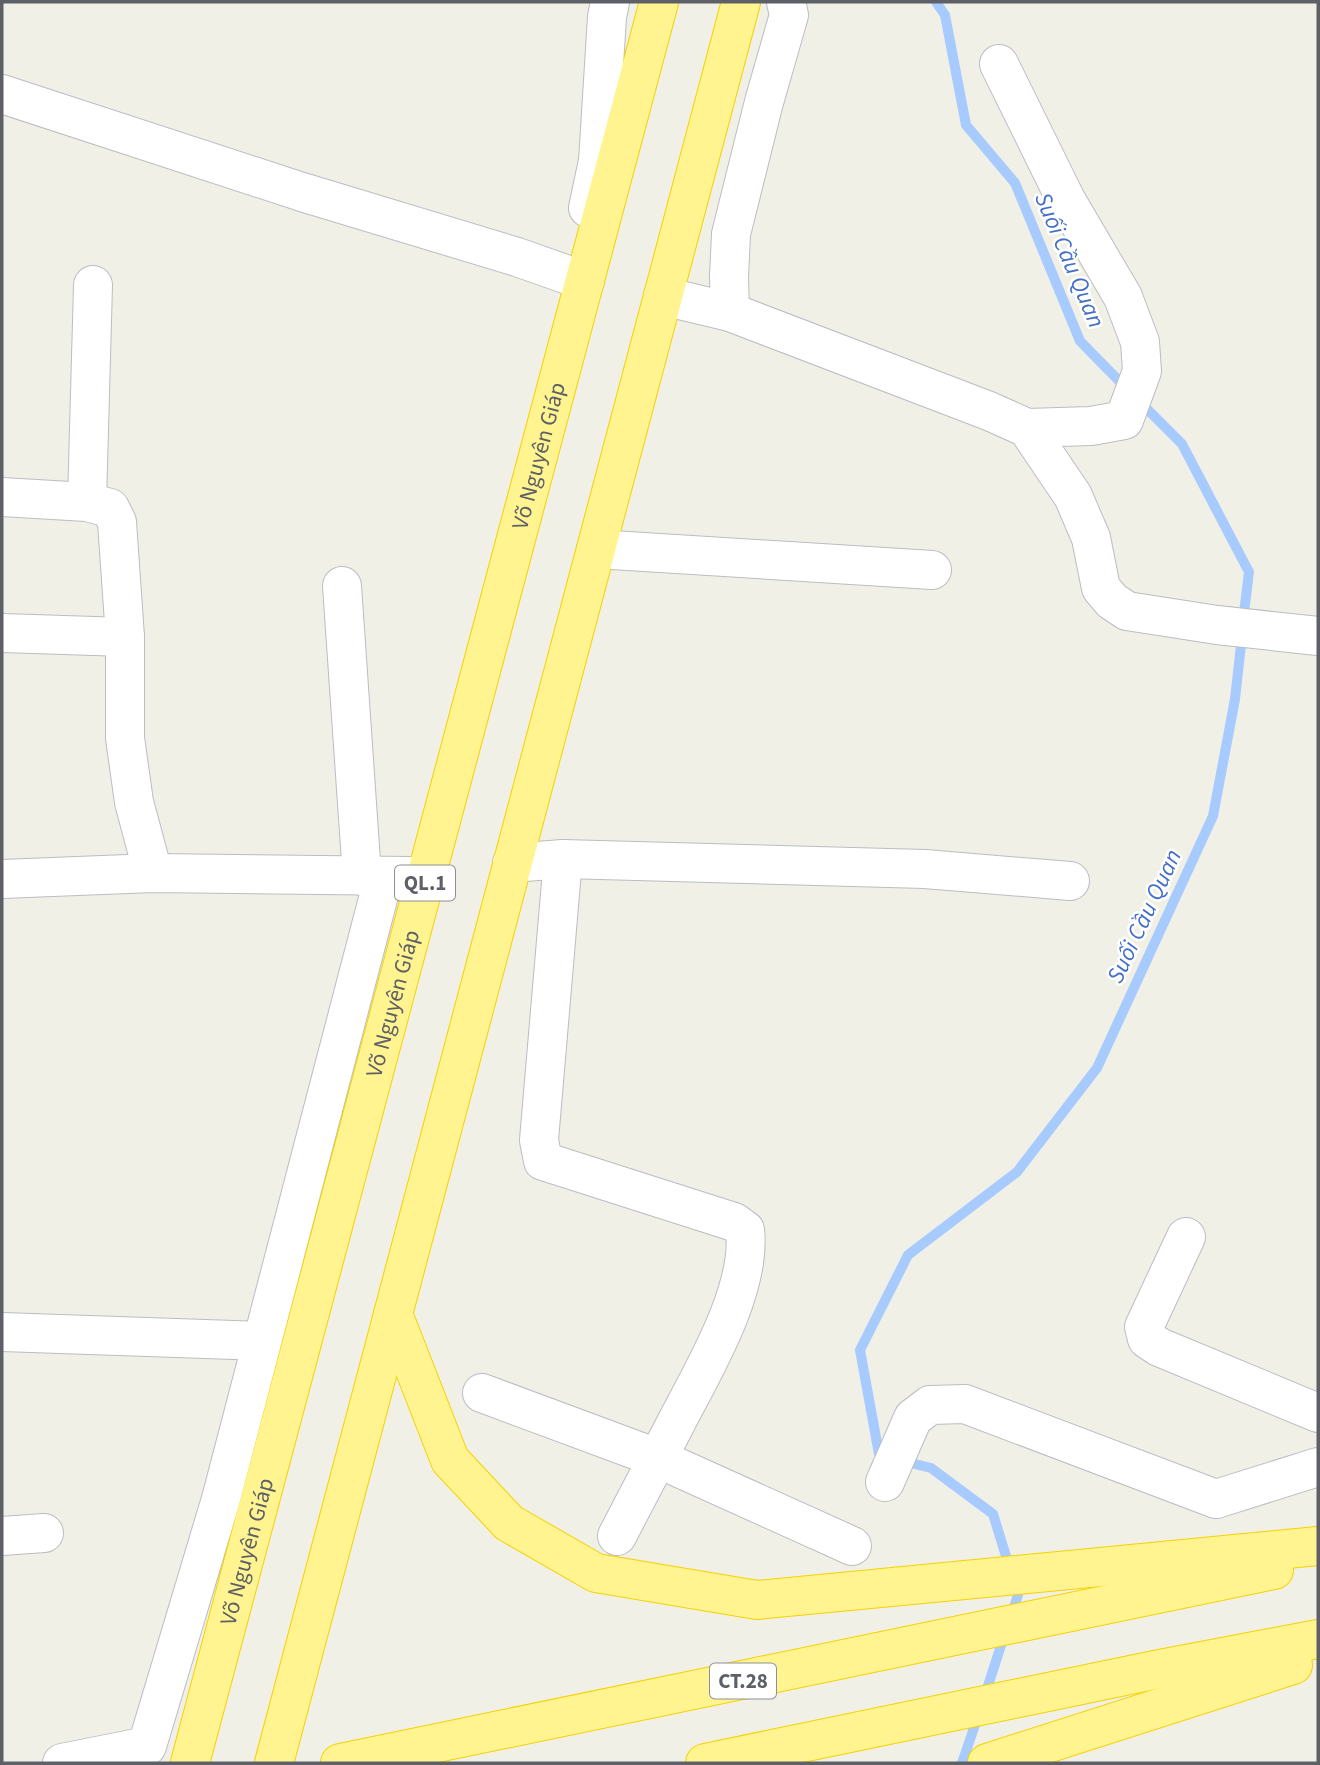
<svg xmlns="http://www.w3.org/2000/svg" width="1320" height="1765" viewBox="0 0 1320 1765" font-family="'Source Sans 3',sans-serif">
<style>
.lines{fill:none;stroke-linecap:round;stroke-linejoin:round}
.stream{stroke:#a8cbff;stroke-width:10}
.minor-casing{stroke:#bbbdc2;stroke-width:40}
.highway-casing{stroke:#f7d100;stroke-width:40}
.minor{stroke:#fff;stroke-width:38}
.highway{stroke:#fff48f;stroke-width:38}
.labels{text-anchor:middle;stroke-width:5;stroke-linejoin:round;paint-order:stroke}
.shield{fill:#fff;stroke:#8e9095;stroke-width:2}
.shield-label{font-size:21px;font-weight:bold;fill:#5e6067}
.street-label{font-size:23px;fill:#5e6067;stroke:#fff}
.water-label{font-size:24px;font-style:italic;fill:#436fc9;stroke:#fff}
</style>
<rect width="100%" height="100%" fill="#f1f0e6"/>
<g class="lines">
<g class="stream">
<polyline points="936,2 945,15 966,125 1015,183 1080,341 1126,388"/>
<polyline points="1139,401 1182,444 1249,572 1243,621"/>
<polyline points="885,1456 879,1454 860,1350 908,1255 1017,1172 1097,1068 1213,816 1235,699 1242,636"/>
<polyline points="903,1461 931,1468 993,1514 1010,1569"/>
<polyline points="1011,1616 1018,1595 1014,1583"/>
<polyline points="985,1695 1005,1633"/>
<polyline points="962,1763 978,1716"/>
</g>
<g class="minor-casing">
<g id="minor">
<polyline points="999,64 1066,200 1123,297 1140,342 1142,371 1124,420 1091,426 1027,428"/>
<polyline points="2,94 302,192 517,257 585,281"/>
<polyline points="588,208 598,161 607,17 610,2"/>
<polyline points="663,296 730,312 989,411 1027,428 1073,496 1091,538 1101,588 1112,601 1127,611 1217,625 1318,636"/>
<polyline points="730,312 729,277 731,234 764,102 789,15 786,2"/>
<polyline points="2,497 87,502 110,508 117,522 125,637 125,738 134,802 153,873"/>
<polyline points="87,502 93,285"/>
<polyline points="596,549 932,570"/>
<polyline points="342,586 362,876"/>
<polyline points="2,633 125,637"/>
<path d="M563 859 539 1140 543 1161 734 1222 745 1230C752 1289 704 1369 677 1421 657 1459 637 1497 617 1536"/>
<polyline points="512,863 563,859 925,869 1070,881"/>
<polyline points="2,879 153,873 409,876"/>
<polyline points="1186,1237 1144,1327 1147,1339 1159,1347 1318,1413"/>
<polyline points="2,1332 262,1341"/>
<polyline points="482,1393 657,1458 852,1546"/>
<polyline points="885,1482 913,1418 930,1405 965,1404 1216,1499 1318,1467"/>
<polyline points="2,1536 44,1533"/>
<polyline points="62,1763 147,1746 221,1499 384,876"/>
</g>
</g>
<g class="highway-casing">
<g id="highway">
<polyline points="393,1314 450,1460 509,1523 596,1573 757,1600 1318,1546"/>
<path id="s1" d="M190 1763 659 2"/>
<polyline points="274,1763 741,2"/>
<polyline points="340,1763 1274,1570"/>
<polyline points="705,1763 1159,1669 1318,1639"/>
<polyline points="987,1763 1293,1665"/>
</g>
</g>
<use href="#minor" class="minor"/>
<use href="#highway" class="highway"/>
</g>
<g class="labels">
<g class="shield">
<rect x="395" y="865.5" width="60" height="35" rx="5"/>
<rect x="710" y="1663.5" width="66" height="35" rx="5"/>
</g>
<g class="shield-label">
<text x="425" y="890">QL.1</text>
<text x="743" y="1688">CT.28</text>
</g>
<g class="street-label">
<text dy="8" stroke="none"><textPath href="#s1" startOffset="1353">Võ Nguyên Giáp</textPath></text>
<text dy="8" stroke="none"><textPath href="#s1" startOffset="786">Võ Nguyên Giáp</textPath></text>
<text dy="8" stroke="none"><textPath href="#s1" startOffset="219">Võ Nguyên Giáp</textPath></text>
</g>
<g class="water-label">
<text transform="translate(1070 260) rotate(67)" y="8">Suối Cầu Quan</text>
<text transform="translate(1144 916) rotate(-65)" y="8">Suối Cầu Quan</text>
</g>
</g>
<rect width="1320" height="1765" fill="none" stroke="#5e6067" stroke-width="7"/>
</svg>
